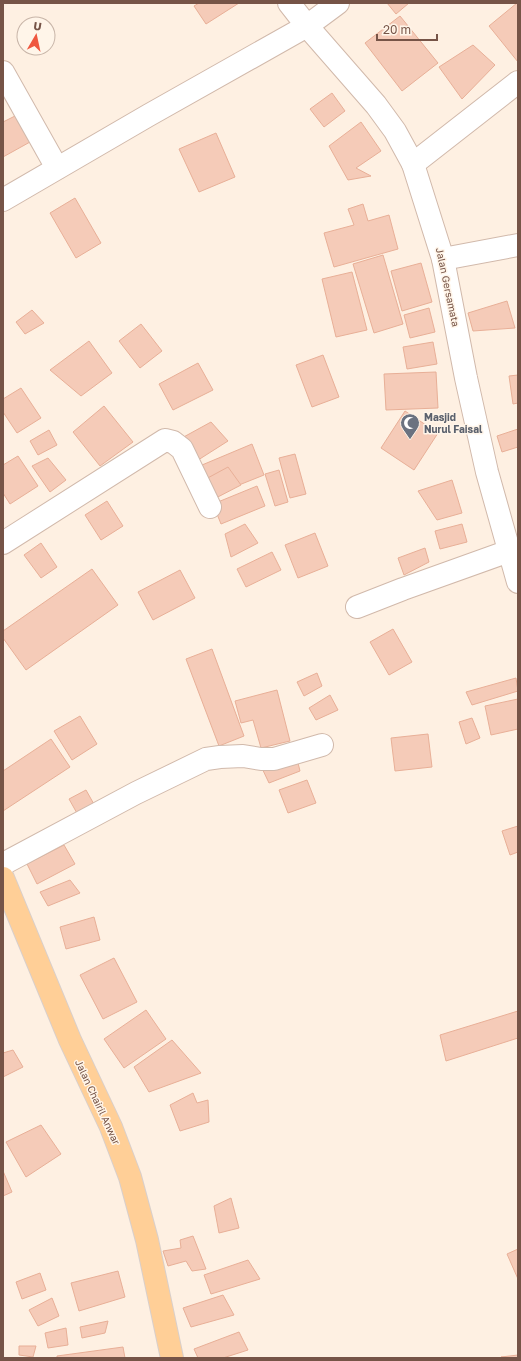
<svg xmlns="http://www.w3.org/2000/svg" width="521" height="1361" viewBox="0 0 521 1361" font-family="'Golos Text',sans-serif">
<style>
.building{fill:#f5cbb8;stroke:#e8af97}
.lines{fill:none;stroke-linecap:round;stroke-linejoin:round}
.minor-casing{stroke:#d1b9ab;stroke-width:24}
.major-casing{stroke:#d9cfcb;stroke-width:24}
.minor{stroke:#fff;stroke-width:22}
.major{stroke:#ffcf97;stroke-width:22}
.labels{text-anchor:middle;stroke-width:3;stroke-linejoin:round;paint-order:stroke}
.street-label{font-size:10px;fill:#765447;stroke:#fff5e9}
.worship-label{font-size:10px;font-weight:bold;fill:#5b616d;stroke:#fff5e9;text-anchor:start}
</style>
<rect width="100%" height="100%" fill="#fef0e2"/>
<g class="building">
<polygon points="199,3 239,3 206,24 194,6"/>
<polygon points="387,3 409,3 396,14"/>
<polygon points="517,3 518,3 518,62 489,26"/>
<polygon points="400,16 438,63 402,91 365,43"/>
<polygon points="473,45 495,65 462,99 439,67"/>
<polygon points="332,93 345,111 324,127 310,109"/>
<polygon points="15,116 30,142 3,157 3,122"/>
<polygon points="361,122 381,151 356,168 371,176 348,180 329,146"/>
<polygon points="216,133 235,177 199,192 179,149"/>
<polygon points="75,198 101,243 76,258 50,213"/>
<polygon points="363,204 368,221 389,215 398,249 334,267 324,233 354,225 348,209"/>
<polygon points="383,255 403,324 374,333 353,264"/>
<polygon points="421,263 432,302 402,311 391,271"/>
<polygon points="352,272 367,330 336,337 322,279"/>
<polygon points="507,301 515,328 473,331 468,313"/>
<polygon points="429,308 435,332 410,338 404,315"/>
<polygon points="32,310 44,323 25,334 16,322"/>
<polygon points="141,324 162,351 140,368 119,341"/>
<polygon points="89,341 112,373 81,396 50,370"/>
<polygon points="433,342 437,364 407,369 403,347"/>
<polygon points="323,355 339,397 312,407 296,365"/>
<polygon points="198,363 213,390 173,410 159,384"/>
<polygon points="436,372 438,408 386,410 384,374"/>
<polygon points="518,375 518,403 513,404 509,376"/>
<polygon points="21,388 41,418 17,433 3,412 3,399"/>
<polygon points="104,406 133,442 100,466 73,432"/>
<polygon points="405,411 438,433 414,470 381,448"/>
<polygon points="211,422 228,441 195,462 180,439"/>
<polygon points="518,429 518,447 502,452 497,436"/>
<polygon points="49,430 57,445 38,455 30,441"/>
<polygon points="252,444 264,475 214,495 202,465"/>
<polygon points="295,454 306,494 290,498 279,458"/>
<polygon points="18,456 38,486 10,504 3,493 3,465"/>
<polygon points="48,458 66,480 50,492 32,466"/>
<polygon points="228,467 241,485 212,500 204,480"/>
<polygon points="279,470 288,502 275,506 265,474"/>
<polygon points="452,480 462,513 437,520 418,491"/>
<polygon points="257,486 265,506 221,524 213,504"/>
<polygon points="107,501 123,526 101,540 85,515"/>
<polygon points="245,524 258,543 231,557 225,534"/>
<polygon points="462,524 467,542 440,549 435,531"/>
<polygon points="315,533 328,566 298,578 285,545"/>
<polygon points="41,543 57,567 41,578 24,555"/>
<polygon points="425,548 429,562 404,575 398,558"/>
<polygon points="272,552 281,570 246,587 237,569"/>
<polygon points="92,569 118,605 26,670 3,638 3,631"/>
<polygon points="180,570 195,598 153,620 138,592"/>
<polygon points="393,629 412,662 389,675 370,642"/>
<polygon points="212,649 244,736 219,746 186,659"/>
<polygon points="317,673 322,686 304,696 297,682"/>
<polygon points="516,678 518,691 472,705 466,692"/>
<polygon points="277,690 290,741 261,748 253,720 241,723 235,701"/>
<polygon points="330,695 338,710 316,720 309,708"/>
<polygon points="518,699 518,729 491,735 485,706"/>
<polygon points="80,716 97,744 72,760 54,731"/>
<polygon points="472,718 480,738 466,744 459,722"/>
<polygon points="428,734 432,767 395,771 391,738"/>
<polygon points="51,739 70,767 3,811 3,771"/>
<polygon points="295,751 300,771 269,783 260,764"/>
<polygon points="307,780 316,803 288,813 279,790"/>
<polygon points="86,790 95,806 78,815 69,799"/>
<polygon points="518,826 518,852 510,855 502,831"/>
<polygon points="64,845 75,864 37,884 27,864"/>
<polygon points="70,880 80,893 48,906 40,892"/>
<polygon points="94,917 100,940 66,949 60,927"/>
<polygon points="114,958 137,1002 103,1019 80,975"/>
<polygon points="146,1010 166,1039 124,1068 104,1039"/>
<polygon points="518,1011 518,1038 446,1061 440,1035"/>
<polygon points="172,1040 201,1073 149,1092 134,1067"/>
<polygon points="13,1050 23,1067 3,1077 3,1053"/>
<polygon points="193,1093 197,1103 208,1100 209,1122 180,1131 170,1105"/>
<polygon points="41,1125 61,1154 26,1177 6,1142"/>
<polygon points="3,1171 12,1192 3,1196"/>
<polygon points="231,1198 239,1228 219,1233 214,1206"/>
<polygon points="193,1236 206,1269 192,1271 186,1261 168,1266 163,1251 181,1248 180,1240"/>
<polygon points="518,1249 518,1279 507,1254"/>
<polygon points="248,1260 260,1279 211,1294 204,1275"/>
<polygon points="118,1271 125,1297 79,1311 71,1283"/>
<polygon points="40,1273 46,1290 22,1299 16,1282"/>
<polygon points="223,1295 234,1315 191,1327 183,1308"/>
<polygon points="52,1298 59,1316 38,1326 29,1310"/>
<polygon points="108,1321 105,1333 82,1338 80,1327"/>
<polygon points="66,1328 68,1345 48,1348 45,1333"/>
<polygon points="239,1332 248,1350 223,1358 198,1358 194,1349"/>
<polygon points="19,1346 36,1346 33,1357 19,1355"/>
<polygon points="123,1347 125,1358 57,1358 57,1356"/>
<polygon points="518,1355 518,1358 501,1357"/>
</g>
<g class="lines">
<g class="minor-casing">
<g id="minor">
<polyline points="289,3 307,26 376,105 395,131 413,164 443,259 466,378 487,472 518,582"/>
<polyline points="3,72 57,168"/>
<polyline points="413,164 518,82"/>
<polyline points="3,200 149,115 307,26 338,3"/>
<polyline points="443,259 518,245"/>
<polyline points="3,543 165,440 173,442 182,449 210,507"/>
<polyline points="357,607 403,589 509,551"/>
<polyline points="3,864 136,793 206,759 220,757 243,756 261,759 274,759 322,745"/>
</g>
</g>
<g class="major-casing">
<polyline id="major" points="3,878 70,1040 111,1127 130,1177 147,1240 172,1358"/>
</g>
<use href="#minor" class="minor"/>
<use href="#major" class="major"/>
</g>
<defs>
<g id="mosque-pin" transform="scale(1)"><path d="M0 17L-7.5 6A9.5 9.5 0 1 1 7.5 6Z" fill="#6b7280" stroke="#fff5e9"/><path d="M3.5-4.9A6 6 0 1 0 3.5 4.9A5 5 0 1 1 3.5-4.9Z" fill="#fff"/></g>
</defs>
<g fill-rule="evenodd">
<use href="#mosque-pin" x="410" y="423"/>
</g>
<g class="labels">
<g class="street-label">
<text transform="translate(448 287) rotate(78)" y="4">Jalan Gersamata</text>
<text transform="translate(98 1102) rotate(65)" y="4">Jalan Chairil Anwar</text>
</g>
<g class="worship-label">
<text x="424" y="421">Masjid<tspan x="424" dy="12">Nurul Faisal</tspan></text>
</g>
</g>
<rect width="521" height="1361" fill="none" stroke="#765447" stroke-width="8"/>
<g transform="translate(36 36) rotate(9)"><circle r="19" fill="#fff5e9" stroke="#c8b5a8"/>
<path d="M0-3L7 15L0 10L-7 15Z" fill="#ef573f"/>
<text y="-6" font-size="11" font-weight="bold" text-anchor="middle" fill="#765447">U</text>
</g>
<path d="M377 34v6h60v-6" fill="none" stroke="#765447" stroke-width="2"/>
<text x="383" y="34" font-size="12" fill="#765447" stroke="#fff5e9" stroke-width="3" paint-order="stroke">20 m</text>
</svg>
